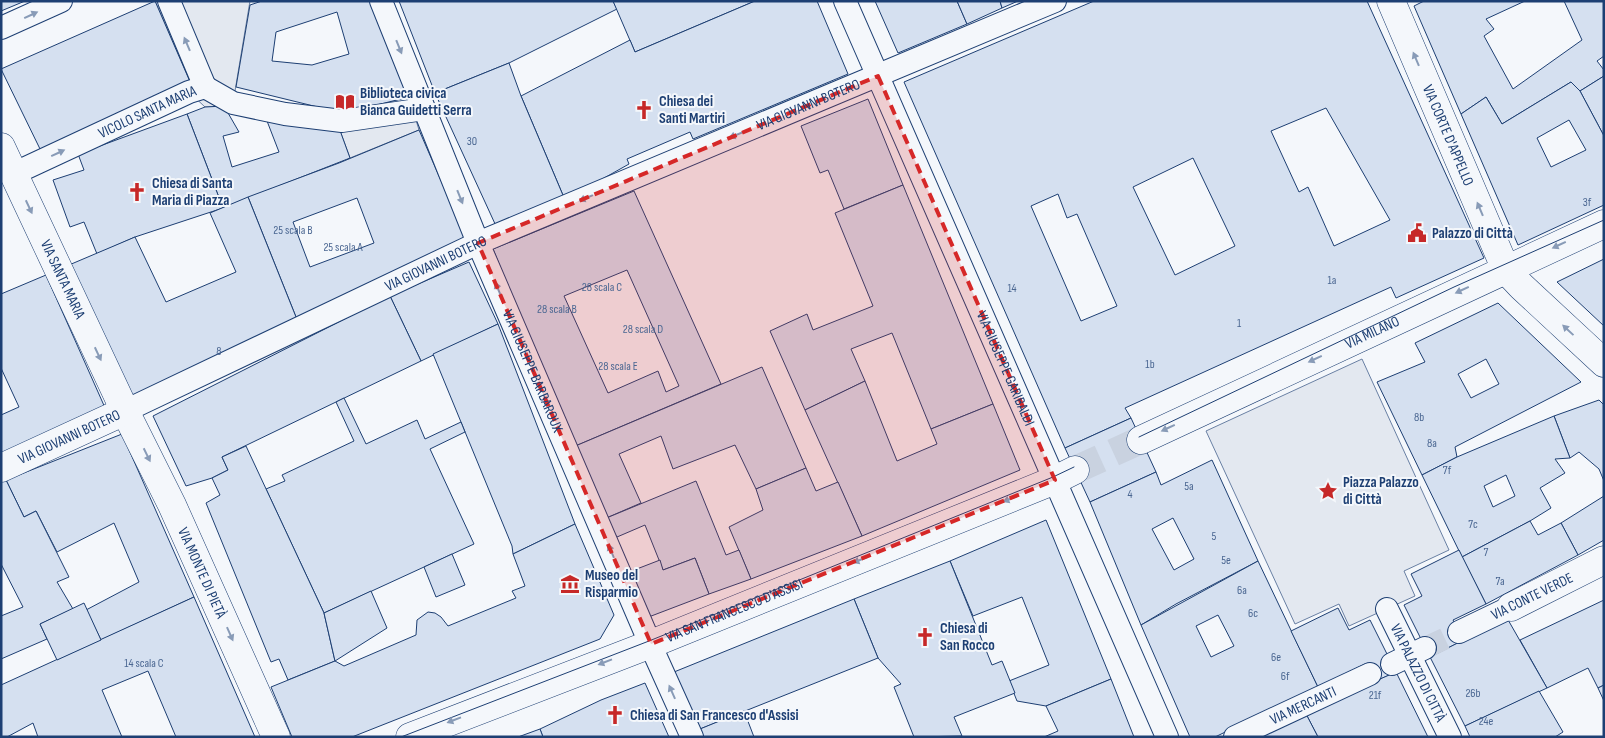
<svg xmlns="http://www.w3.org/2000/svg" width="1605" height="738" viewBox="0 0 1605 738" font-family="'Sofia Sans Condensed',sans-serif">
<style>
.parking{fill:#e3e8f0;stroke:#687fa3}
.building{fill:#d5e0f0;stroke:#1d3f73;fill-rule:evenodd}
.lines{fill:none;stroke-linecap:round;stroke-linejoin:round}
.pedestrian-tunnel{stroke:#c9d2e0;stroke-width:22;stroke-dasharray:22 11;stroke-linecap:butt}
.tertiary-tunnel{stroke:#c9d2e0;stroke-width:28;stroke-dasharray:28 14;stroke-linecap:butt}
.pedestrian-casing{stroke:#1d3f73;stroke-width:24}
.minor-casing{stroke:#1d3f73;stroke-width:29}
.tertiary-casing{stroke:#1d3f73;stroke-width:29}
.pedestrian{stroke:#f4f7fb;stroke-width:22}
.minor{stroke:#f4f7fb;stroke-width:28}
.tertiary{stroke:#f4f7fb;stroke-width:28}
.tram{stroke:#1d3f73;stroke-width:1}
.oneway{fill:#889bb7}
.marked{fill:#d62828;fill-opacity:0.2;stroke:#d62828;stroke-width:4;stroke-dasharray:10 6;stroke-linejoin:round}
.labels{text-anchor:middle;stroke-width:4;stroke-linejoin:round;paint-order:stroke}
.number-label{font-size:12px;fill:#4b6792}
.poi-label{font-size:15px;font-weight:bold;fill:#1d3f73;stroke:#f4f7fb;text-anchor:start}
.street-label{font-size:15px;fill:#1d3f73;stroke:#f4f7fb}
</style>
<rect width="100%" height="100%" fill="#f4f7fb"/>
<g class="parking">
<polygon points="155,1 250,1 233,103 224,106 205,107 189,92 191,84"/>
<polygon points="409,97 419,130 350,158 338,125 352,111"/>
<polygon points="1362,359 1449,550 1404,571 1415,596 1349,626 1339,604 1295,624 1206,431"/>
</g>
<g class="building">
<polygon points="1,1 25,1 1,11"/>
<polygon points="155,1 191,84 41,151 1,69"/>
<path d="M262 1H373L409 97 352 111 330 110 236 87 250 5ZM337 12 349 54 312 65 272 61 276 32Z"/>
<polygon points="399,1 613,1 617,9 509,63 435,93"/>
<polygon points="613,1 755,1 635,52"/>
<polygon points="755,1 817,1 848,74 693,139 690,132 627,159 629,164 565,200 521,96 630,40 635,52"/>
<polygon points="875,1 957,1 967,24 898,53"/>
<polygon points="957,1 1000,1 1002,8 967,24"/>
<polygon points="1000,1 1018,1 1002,8"/>
<path d="M1094 1H1367L1484 258 1396 298 1391 287 1360 301 1125 408 1131 418 1065 448 904 82ZM1326 108 1390 220 1334 246 1308 187 1299 192 1271 131ZM1193 158 1235 246 1175 275 1133 187ZM1058 194 1067 218 1077 214 1117 306 1081 321 1031 206Z"/>
<polygon points="1424,1 1525,1 1486,19 1494,29 1484,36 1513,89 1582,40 1564,1 1604,1 1604,56 1597,61 1604,70 1604,76 1580,91 1571,82 1502,124 1486,97 1461,114 1414,6"/>
<polygon points="509,63 521,96 565,200 496,226 435,93"/>
<polygon points="1604,76 1604,136 1580,91"/>
<path d="M1571 82 1580 91 1604 136V205L1518 245 1461 114 1486 97 1502 124ZM1569 120 1586 150 1551 167 1537 138Z"/>
<polygon points="868,99 903,185 844,209 828,170 820,173 801,126"/>
<polygon points="224,106 239,132 223,136 232,167 279,152 267,121 338,125 350,158 223,208 187,114 205,107"/>
<polygon points="187,114 223,208 135,237 97,254 84,222 70,227 53,180 84,170 78,154"/>
<path d="M419 130 466 238 298 322 248 197 339 163ZM357 198 374 243 310 267 293 222Z"/>
<polygon points="903,185 993,404 931,429 892,333 851,349 865,381 805,410 770,331 807,314 813,330 873,306 835,213"/>
<path d="M634 191 721 384 573 447 493 249ZM627 270 679 386 666 392 658 371 608 393 564 296Z"/>
<polygon points="248,197 298,322 134,404 69,265 135,237 166,302 236,272 210,213"/>
<polygon points="1604,259 1604,326 1557,282"/>
<polygon points="469,262 498,324 421,361 390,296"/>
<polygon points="46,275 106,410 1,457 1,415 19,407 1,368 1,294"/>
<polygon points="390,296 421,361 222,457 228,470 212,478 186,486 153,416"/>
<path d="M1498 303 1581 382 1455 447 1457 457 1422 475 1377 382 1425 362 1415 343ZM1486 359 1499 384 1471 398 1458 374Z"/>
<polygon points="498,324 575,524 513,554 512,546 433,354"/>
<polygon points="762,367 806,468 756,489 735,445 673,469 661,436 619,454 641,503 604,519 573,447"/>
<polygon points="865,381 897,461 937,444 931,429 993,404 1020,470 862,536 805,410"/>
<polygon points="344,398 366,444 417,420 425,439 461,422 465,432 430,449 474,544 324,613 266,489 285,481 282,475 354,441 336,402"/>
<polygon points="1599,400 1604,405 1604,481 1599,469 1579,452 1570,458 1554,416"/>
<path d="M1554 416 1570 458 1555 459 1565 473 1540 488 1551 508 1530 521 1462 557 1422 475 1457 457ZM1506 475 1515 496 1493 507 1484 486Z"/>
<polygon points="1131,418 1156,472 1090,502 1065,448"/>
<polygon points="122,434 194,597 101,640 86,610 139,582 114,523 57,552 36,511 24,517 6,480"/>
<polygon points="246,446 324,613 335,661 288,680 279,659 271,662 206,503 220,495 212,478 228,470 222,457"/>
<path d="M1212 460 1258 561 1176 604 1141 625 1090 502 1156 472 1161 485ZM1173 518 1194 559 1174 570 1152 529Z"/>
<polygon points="806,468 816,491 838,482 862,536 751,579 729,527 763,510 756,489"/>
<polygon points="6,480 24,517 36,511 69,577 57,582 73,609 40,624 47,639 1,659 1,616 23,607 1,564 1,482"/>
<polygon points="696,481 726,555 739,550 751,579 709,594 695,558 663,570 645,525 617,537 604,519"/>
<polygon points="1604,496 1604,540 1578,555 1561,523"/>
<polygon points="1046,520 1111,679 1046,706 1017,701 1009,681 1049,665 1022,597 973,616 950,561"/>
<polygon points="1530,521 1538,535 1561,523 1578,555 1486,604 1462,557"/>
<polygon points="575,524 614,615 600,639 352,737 292,737 271,687 335,661 344,666 416,635 417,620 428,612 435,613 441,617 448,626 516,598 512,591 525,586 513,554"/>
<polygon points="1459,550 1486,604 1453,620 1464,640 1430,657 1404,605 1422,596 1411,574"/>
<polygon points="452,554 465,585 436,597 424,567"/>
<polygon points="695,558 709,594 646,618 629,572 660,560 663,570"/>
<polygon points="950,561 992,665 1002,661 1015,693 954,717 962,736 914,737 894,687 901,684 878,658 854,599"/>
<path d="M1258 561 1318 687 1215 737H1190L1141 625ZM1218 615 1234 646 1211 657 1196 626Z"/>
<polygon points="371,591 387,628 335,661 324,613"/>
<polygon points="194,597 255,737 176,737 148,671 102,690 122,737 38,737 33,723 7,737 1,737 1,685"/>
<polygon points="854,599 878,658 700,729 674,672"/>
<polygon points="1604,600 1604,685 1598,688 1588,668 1547,688 1520,640"/>
<polygon points="84,603 101,640 57,660 40,624"/>
<polygon points="1338,608 1349,630 1370,620 1396,672 1374,682 1365,664 1318,687 1291,631"/>
<polygon points="1507,618 1547,688 1465,726 1430,657"/>
<polygon points="1396,672 1428,737 1318,737 1305,712"/>
<polygon points="1111,679 1134,737 1044,737 1058,731 1046,706"/>
<polygon points="645,683 669,737 543,737 540,729 601,700"/>
<polygon points="1604,685 1604,701 1598,688"/>
<polygon points="1539,691 1563,732 1555,737 1470,737 1465,726"/>
<polygon points="744,711 754,737 704,737 700,729"/>
<polygon points="1305,712 1318,737 1255,737"/>
<polygon points="540,729 543,737 518,737"/>
</g>
<g class="lines">
<polyline class="pedestrian-tunnel" points="1425,648 1459,632"/>
<polyline class="tertiary-tunnel" points="1075,470 1141,440"/>
<g class="pedestrian-casing">
<g id="pedestrian">
<polyline points="169,1 205,87"/>
<path id="s1" d="M381 1 478 243 655 655 692 737"/>
<path id="s2" d="M845 1 1167 737"/>
<polyline points="1,28 61,1"/>
<path id="s3" d="M13 174 189 92 205 87 233 103 285 114 342 121 424 109"/>
<path id="s4" d="M125 411 478 243 1055 1"/>
<path id="s5" d="M1387 609 1450 737"/>
<polyline points="1459,632 1511,607"/>
<polyline points="1392,664 1425,648"/>
<path id="s6" d="M1235 737 1370 674"/>
</g>
</g>
<g class="minor-casing">
<g id="minor">
<path id="s7" d="M1391 1 1506 270 1521 286 1604 363"/>
<path id="s8" d="M1 147 125 411 172 505 276 737"/>
<path id="s9" d="M1 468 125 411"/>
<polyline points="1511,607 1604,560"/>
</g>
</g>
<g class="tertiary-casing">
<g id="tertiary">
<path id="s10" d="M1141 440 1604 224"/>
<path id="s11" d="M410 737 651 644 1055 480 1075 470"/>
</g>
</g>
<use href="#pedestrian" class="pedestrian"/>
<use href="#minor" class="minor"/>
<use href="#tertiary" class="tertiary"/>
<g class="tram">
<polyline points="1139,437 1454,287 1604,220"/>
<polyline points="401,737 649,641 1053,477 1074,467"/>
</g>
</g>
<defs><path id="oneway-solid" d="M-6-.8H1V-3.2L6.5 0L1 3.2V.8H-6Z" transform="scale(1.25)"/></defs>
<g class="oneway">
<use href="#oneway-solid" transform="translate(31 15) rotate(-25)"/>
<use href="#oneway-solid" transform="translate(187 44) rotate(-113)"/>
<use href="#oneway-solid" transform="translate(399 47) rotate(68)"/>
<use href="#oneway-solid" transform="translate(1416 59) rotate(-113)"/>
<use href="#oneway-solid" transform="translate(736 135) rotate(157)"/>
<use href="#oneway-solid" transform="translate(58 153) rotate(-25)"/>
<use href="#oneway-solid" transform="translate(460 197) rotate(68)"/>
<use href="#oneway-solid" transform="translate(586 198) rotate(157)"/>
<use href="#oneway-solid" transform="translate(29 207) rotate(65)"/>
<use href="#oneway-solid" transform="translate(1480 209) rotate(-113)"/>
<use href="#oneway-solid" transform="translate(1559 245) rotate(155)"/>
<use href="#oneway-solid" transform="translate(498 289) rotate(-113)"/>
<use href="#oneway-solid" transform="translate(1462 290) rotate(155)"/>
<use href="#oneway-solid" transform="translate(1568 330) rotate(-137)"/>
<use href="#oneway-solid" transform="translate(98 354) rotate(65)"/>
<use href="#oneway-solid" transform="translate(1315 359) rotate(155)"/>
<use href="#oneway-solid" transform="translate(1168 428) rotate(155)"/>
<use href="#oneway-solid" transform="translate(147 455) rotate(64)"/>
<use href="#oneway-solid" transform="translate(1010 499) rotate(158)"/>
<use href="#oneway-solid" transform="translate(611 551) rotate(-113)"/>
<use href="#oneway-solid" transform="translate(860 560) rotate(158)"/>
<use href="#oneway-solid" transform="translate(230 634) rotate(66)"/>
<use href="#oneway-solid" transform="translate(605 662) rotate(159)"/>
<use href="#oneway-solid" transform="translate(672 692) rotate(-114)"/>
<use href="#oneway-solid" transform="translate(454 720) rotate(159)"/>
</g>
<path class="marked" d="M878 76 1055 480 651 644 478 243Z"/>
<defs>
<g id="library-bare" transform="scale(1.5)"><path d="M-6-4Q-3-5.5-.7-3.5V5Q-3 3-6 4ZM6-4Q3-5.5 .7-3.5V5Q3 3 6 4Z" fill="#c62828" stroke="#f4f7fb" stroke-width="2.5" paint-order="stroke"/></g>
<g id="church-bare" transform="scale(1.5)"><path d="M-1.2-6h2.4v3.5h3.3v2.4h-3.3V6h-2.4V-.1h-3.3v-2.4h3.3Z" fill="#c62828" stroke="#f4f7fb" stroke-width="2.5" paint-order="stroke"/></g>
<g id="civic-bare" transform="scale(1.5)"><path d="M-.6-6.5H3V-4.5H.6V-3L4-1V1h2V6H-6V1h2V-1L-.6-3ZM-1.2 2.5V6h2.4V2.5Z" fill="#c62828" stroke="#f4f7fb" stroke-width="2.5" paint-order="stroke"/></g>
<g id="sight-bare" transform="scale(1.5)"><path d="M0-6L1.8-2.2L6-1.7L2.9 1.2L3.7 5.4L0 3.3L-3.7 5.4L-2.9 1.2L-6-1.7L-1.8-2.2Z" fill="#c62828" stroke="#f4f7fb" stroke-width="2.5" paint-order="stroke"/></g>
<g id="museum-bare" transform="scale(1.5)"><path d="M0-6L6-3V-2H-6V-3ZM-5-1h2V3h-2ZM-1-1h2V3h-2ZM3-1h2V3H3ZM-6 4H6V6H-6Z" fill="#c62828" stroke="#f4f7fb" stroke-width="2.5" paint-order="stroke"/></g>
</defs>
<g fill-rule="evenodd">
<use href="#library-bare" x="345" y="102"/>
<use href="#church-bare" x="644" y="110"/>
<use href="#church-bare" x="137" y="192"/>
<use href="#civic-bare" x="1417" y="233"/>
<use href="#sight-bare" x="1328" y="491"/>
<use href="#museum-bare" x="570" y="584"/>
<use href="#church-bare" x="925" y="637"/>
<use href="#church-bare" x="615" y="715"/>
</g>
<g class="labels">
<g class="number-label">
<text x="472" y="145">30</text>
<text x="1587" y="206">3f</text>
<text x="293" y="234">25 scala B</text>
<text x="343" y="251">25 scala A</text>
<text x="1332" y="284">1a</text>
<text x="602" y="291">28 scala C</text>
<text x="1012" y="292">14</text>
<text x="557" y="313">28 scala B</text>
<text x="1239" y="327">1</text>
<text x="643" y="333">28 scala D</text>
<text x="219" y="355">8</text>
<text x="1150" y="368">1b</text>
<text x="618" y="370">28 scala E</text>
<text x="1419" y="421">8b</text>
<text x="1432" y="447">8a</text>
<text x="1447" y="474">7f</text>
<text x="1189" y="490">5a</text>
<text x="1130" y="498">4</text>
<text x="1473" y="528">7c</text>
<text x="1214" y="540">5</text>
<text x="1486" y="556">7</text>
<text x="1226" y="564">5e</text>
<text x="1500" y="585">7a</text>
<text x="1242" y="594">6a</text>
<text x="1253" y="617">6c</text>
<text x="1276" y="661">6e</text>
<text x="144" y="667">14 scala C</text>
<text x="1285" y="680">6f</text>
<text x="1473" y="697">26b</text>
<text x="1375" y="699">21f</text>
<text x="1486" y="725">24e</text>
</g>
<g class="poi-label">
<text x="360" y="98">Biblioteca civica<tspan x="360" dy="17">Bianca Guidetti Serra</tspan></text>
<text x="659" y="106">Chiesa dei<tspan x="659" dy="17">Santi Martiri</tspan></text>
<text x="152" y="188">Chiesa di Santa<tspan x="152" dy="17">Maria di Piazza</tspan></text>
<text x="1432" y="238">Palazzo di Città</text>
<text x="1343" y="487">Piazza Palazzo<tspan x="1343" dy="17">di Città</tspan></text>
<text x="585" y="580">Museo del<tspan x="585" dy="17">Risparmio</tspan></text>
<text x="940" y="633">Chiesa di<tspan x="940" dy="17">San Rocco</tspan></text>
<text x="630" y="720">Chiesa di San Francesco d'Assisi</text>
</g>
<g class="street-label">
<text dy="5" stroke="none"><textPath href="#s4" startOffset="749">VIA GIOVANNI BOTERO</textPath></text>
<text dy="5" stroke="none"><textPath href="#s3" startOffset="148">VICOLO SANTA MARIA</textPath></text>
<text dy="5" stroke="none"><textPath href="#s7" startOffset="146">VIA CORTE D'APPELLO</textPath></text>
<text dy="5" stroke="none"><textPath href="#s4" startOffset="344">VIA GIOVANNI BOTERO</textPath></text>
<text dy="5" stroke="none"><textPath href="#s8" startOffset="146">VIA SANTA MARIA</textPath></text>
<text dy="5" stroke="none"><textPath href="#s10" startOffset="255">VIA MILANO</textPath></text>
<text dy="5" stroke="none"><textPath href="#s2" startOffset="401">VIA GIUSEPPE GARIBALDI</textPath></text>
<text dy="5" stroke="none"><textPath href="#s1" startOffset="400">VIA GIUSEPPE BARBAROUX</textPath></text>
<text dy="5" stroke="none"><textPath href="#s9" startOffset="75">VIA GIOVANNI BOTERO</textPath></text>
<text dy="5" stroke="none"><textPath href="#s8" startOffset="471">VIA MONTE DI PIETÀ</textPath></text>
<text transform="translate(1532 596) rotate(-26)" y="5">VIA CONTE VERDE</text>
<text dy="5" stroke="none"><textPath href="#s11" startOffset="348">VIA SAN FRANCESCO D'ASSISI</textPath></text>
<text dy="5" stroke="none"><textPath href="#s5" startOffset="71">VIA PALAZZO DI CITTÀ</textPath></text>
<text dy="5" stroke="none"><textPath href="#s6" startOffset="75">VIA MERCANTI</textPath></text>
</g>
</g>
<rect width="1605" height="738" fill="none" stroke="#1d3f73" stroke-width="5"/>
</svg>
